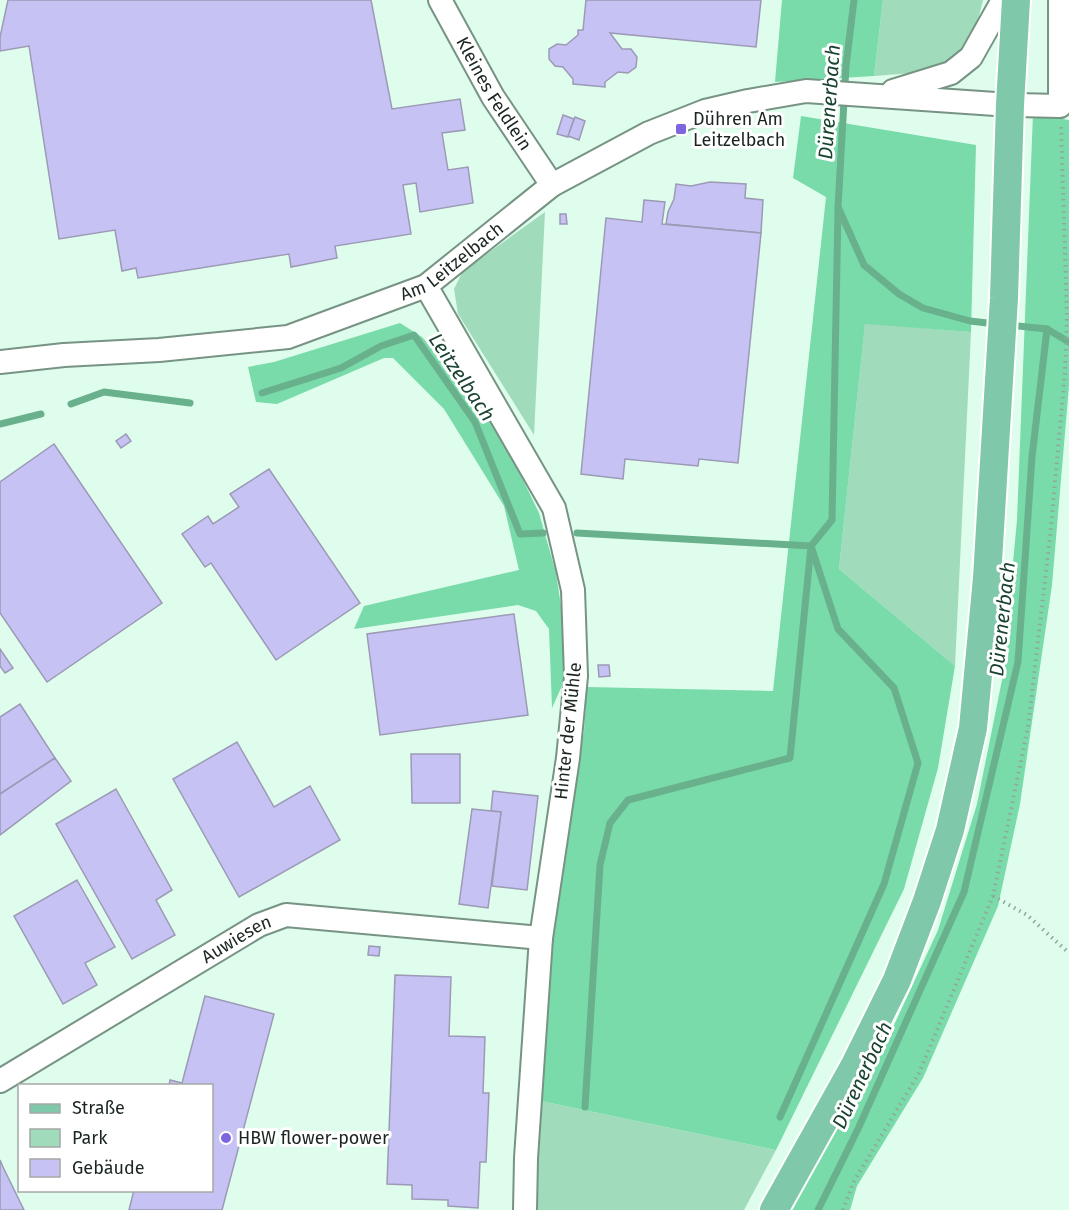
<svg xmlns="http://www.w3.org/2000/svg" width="1069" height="1210" viewBox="0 0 1069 1210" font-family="'Fira Sans',sans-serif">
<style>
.green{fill:#a0dbbb}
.forest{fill:#79dbaa}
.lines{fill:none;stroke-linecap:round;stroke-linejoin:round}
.stream{stroke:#69b18c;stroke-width:7}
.building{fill:#c6c2f4;stroke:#9c9ab5;stroke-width:1.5}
.minor-casing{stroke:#779383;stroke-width:26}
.major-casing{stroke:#fff;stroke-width:32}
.path{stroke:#90a79a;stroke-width:4;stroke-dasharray:1.5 4.5;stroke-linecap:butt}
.minor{stroke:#fff;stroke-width:22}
.major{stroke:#7fc8aa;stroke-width:28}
.poi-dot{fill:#7e65e0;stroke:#fff;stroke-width:2}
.labels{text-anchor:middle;stroke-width:6;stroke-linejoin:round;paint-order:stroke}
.street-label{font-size:18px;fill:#1b2620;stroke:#fff}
.poi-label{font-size:18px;fill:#1b2620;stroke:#fff;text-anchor:start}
.water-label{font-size:20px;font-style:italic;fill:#194330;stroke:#fff}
</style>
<rect width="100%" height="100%" fill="#dffdec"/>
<g class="green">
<polygon points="883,0 983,0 978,20 964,52 926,72 874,76"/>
<polygon points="545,212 534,435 458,314 454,289 463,271"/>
<polygon points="865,323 971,332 955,666 839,569"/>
<polygon points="536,1100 776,1150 744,1210 533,1210"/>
</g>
<g class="forest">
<polygon points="782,0 883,0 874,76 775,82"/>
<polygon points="1033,114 1069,120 1069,386 1052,585 1020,804 998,906 923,1078 857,1186 850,1210 789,1210 876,1064 938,930 977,804 1002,680 1017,520"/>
<polygon points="801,116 976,145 971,332 865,324 839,569 955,666 938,768 904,889 776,1150 536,1100 547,937 584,731 587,687 773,691 826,197 793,178"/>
<polygon points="400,323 422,337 466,387 506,445 539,513 556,573 565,633 565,679 552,708 549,629 536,611 518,605 354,629 364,606 519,570 504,506 444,409 393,358 384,358 277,404 256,402 248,367 274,362"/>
</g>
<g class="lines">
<g class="stream">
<polyline points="854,0 846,66 838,207 864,265 899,294 923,308 970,321 996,324"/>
<polyline points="1047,329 1069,342"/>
<polyline points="262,393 341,368 381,346 414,335 475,422 520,534 543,533"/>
<polyline points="71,404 104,392 190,403"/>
<polyline points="0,424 41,414"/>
<polyline points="577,533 811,546 790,758 628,800 610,823 600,865 585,1107"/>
<polyline points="780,1117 884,884 918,763 894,688 838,629 811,546 832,520 838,210"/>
<polyline points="818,1210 858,1129 964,892 1018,662 1032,457 1047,329 1010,325"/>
</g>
</g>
<g class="building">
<polygon points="8,0 371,0 392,109 460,99 465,130 442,133 448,170 468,167 473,203 420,212 416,183 403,185 411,234 335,246 337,258 291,267 289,254 138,278 136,268 122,271 115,230 59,239 29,46 0,51 0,37"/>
<polygon points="586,0 761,0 756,47 610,33 622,49 631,49 637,57 636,67 628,73 618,72 605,82 605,87 573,84 573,79 563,67 555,66 549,59 549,49 557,44 566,45 578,35 578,30 583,30"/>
<polygon points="563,115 574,119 568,137 557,134"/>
<polygon points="575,117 585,121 579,140 568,136"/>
<polygon points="710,182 746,184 745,198 763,200 761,233 666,224 668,212 674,199 676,184 691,186"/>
<polygon points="644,200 665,202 662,224 761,233 738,463 699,459 698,466 625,459 623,479 581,474 606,218 642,222"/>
<polygon points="560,214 566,214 567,224 560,224"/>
<polygon points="126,434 131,441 121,448 116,441"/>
<polygon points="54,444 162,603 47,682 0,613 0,482"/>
<polygon points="269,469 360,603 276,660 211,563 205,567 182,534 208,516 213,524 239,507 230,494"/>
<polygon points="514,614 528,715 380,735 367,634"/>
<polygon points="0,649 13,668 5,673 0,666"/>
<polygon points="598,665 609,665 610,676 599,677"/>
<polygon points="20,704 55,758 0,794 0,717"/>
<polygon points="237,742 274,807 310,786 340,840 239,897 173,779"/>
<polygon points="411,754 460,754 460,803 412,803"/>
<polygon points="55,758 71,781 0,835 0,794"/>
<polygon points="116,789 172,890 156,900 175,935 132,959 56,824"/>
<polygon points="493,791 538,796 527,890 492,886 501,812 491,811"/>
<polygon points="472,809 501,812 488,908 459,904"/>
<polygon points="77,880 115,947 85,963 97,985 63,1004 14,916"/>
<polygon points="369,946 380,947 379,956 368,955"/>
<polygon points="395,975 451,977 449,1036 485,1037 483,1093 489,1093 486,1162 480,1162 478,1208 448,1206 448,1200 412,1199 412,1185 387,1184"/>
<polygon points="205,996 274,1014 222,1210 129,1210 134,1190 212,1190 212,1086 169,1086 170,1080 182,1083"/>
<polygon points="0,1160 3,1167 24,1210 0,1210"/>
</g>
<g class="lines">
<g class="minor-casing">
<g id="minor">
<path id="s1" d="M440 0 493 97 552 185"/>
<polyline points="893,91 951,73 971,57 1003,0"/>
<polyline points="426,286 554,508 573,590 576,676 568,758 541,938 526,1158 525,1210"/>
<path id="s2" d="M0 362 64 355 159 350 288 337 426 286 552 185 649 133 705 111 748 101 806 91 1010 105 1060 106V0"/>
<path id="s3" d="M0 1081 259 925 286 915 541 938"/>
</g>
</g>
<g class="major-casing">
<polyline id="major" points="774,1210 855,1065 897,980 927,901 950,830 973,728 987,578 1004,298 1010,105 1016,0"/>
</g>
<g class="path">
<polyline points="993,896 1027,915 1069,953"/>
<polyline points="843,1210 853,1183 919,1073 993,896 1028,727 1050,537 1065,372 1067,316 1061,126"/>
</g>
<use href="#minor" class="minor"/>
<use href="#major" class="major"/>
</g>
<g class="poi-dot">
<rect x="675" y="123" width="12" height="12" rx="3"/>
<circle cx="226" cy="1138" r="6"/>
</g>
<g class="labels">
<g class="street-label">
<text dy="6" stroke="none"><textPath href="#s1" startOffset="108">Kleines Feldlein</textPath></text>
<text dy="6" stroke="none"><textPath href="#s2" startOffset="471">Am Leitzelbach</textPath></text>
<text transform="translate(568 731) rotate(-84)" y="6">Hinter der Mühle</text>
<text dy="6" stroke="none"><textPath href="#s3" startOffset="276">Auwiesen</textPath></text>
</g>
<g class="poi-label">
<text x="693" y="125">Dühren Am<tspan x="693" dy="21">Leitzelbach</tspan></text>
<text x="238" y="1144">HBW flower-power</text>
</g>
<g class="water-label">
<text transform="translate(829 102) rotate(-86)" y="7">Dürenerbach</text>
<text transform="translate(462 377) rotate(56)" y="7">Leitzelbach</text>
<text transform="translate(1002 619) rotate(-84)" y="7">Dürenerbach</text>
<text transform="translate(862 1075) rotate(-65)" y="7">Dürenerbach</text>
</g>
</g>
<rect x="18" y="1084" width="195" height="108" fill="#ffffff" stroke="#a4a8a6" stroke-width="1.5"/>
<rect x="30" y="1104" width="30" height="9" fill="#7fc8aa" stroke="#a4a8a6" stroke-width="1.5"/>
<text x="72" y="1114" font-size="18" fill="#1b2620">Straße</text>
<rect x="30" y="1129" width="30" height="18" fill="#a0dbbb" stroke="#a4a8a6" stroke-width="1.5"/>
<text x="72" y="1144" font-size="18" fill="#1b2620">Park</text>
<rect x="30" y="1159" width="30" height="18" fill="#c6c2f4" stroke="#a4a8a6" stroke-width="1.5"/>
<text x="72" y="1174" font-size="18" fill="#1b2620">Gebäude</text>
</svg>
